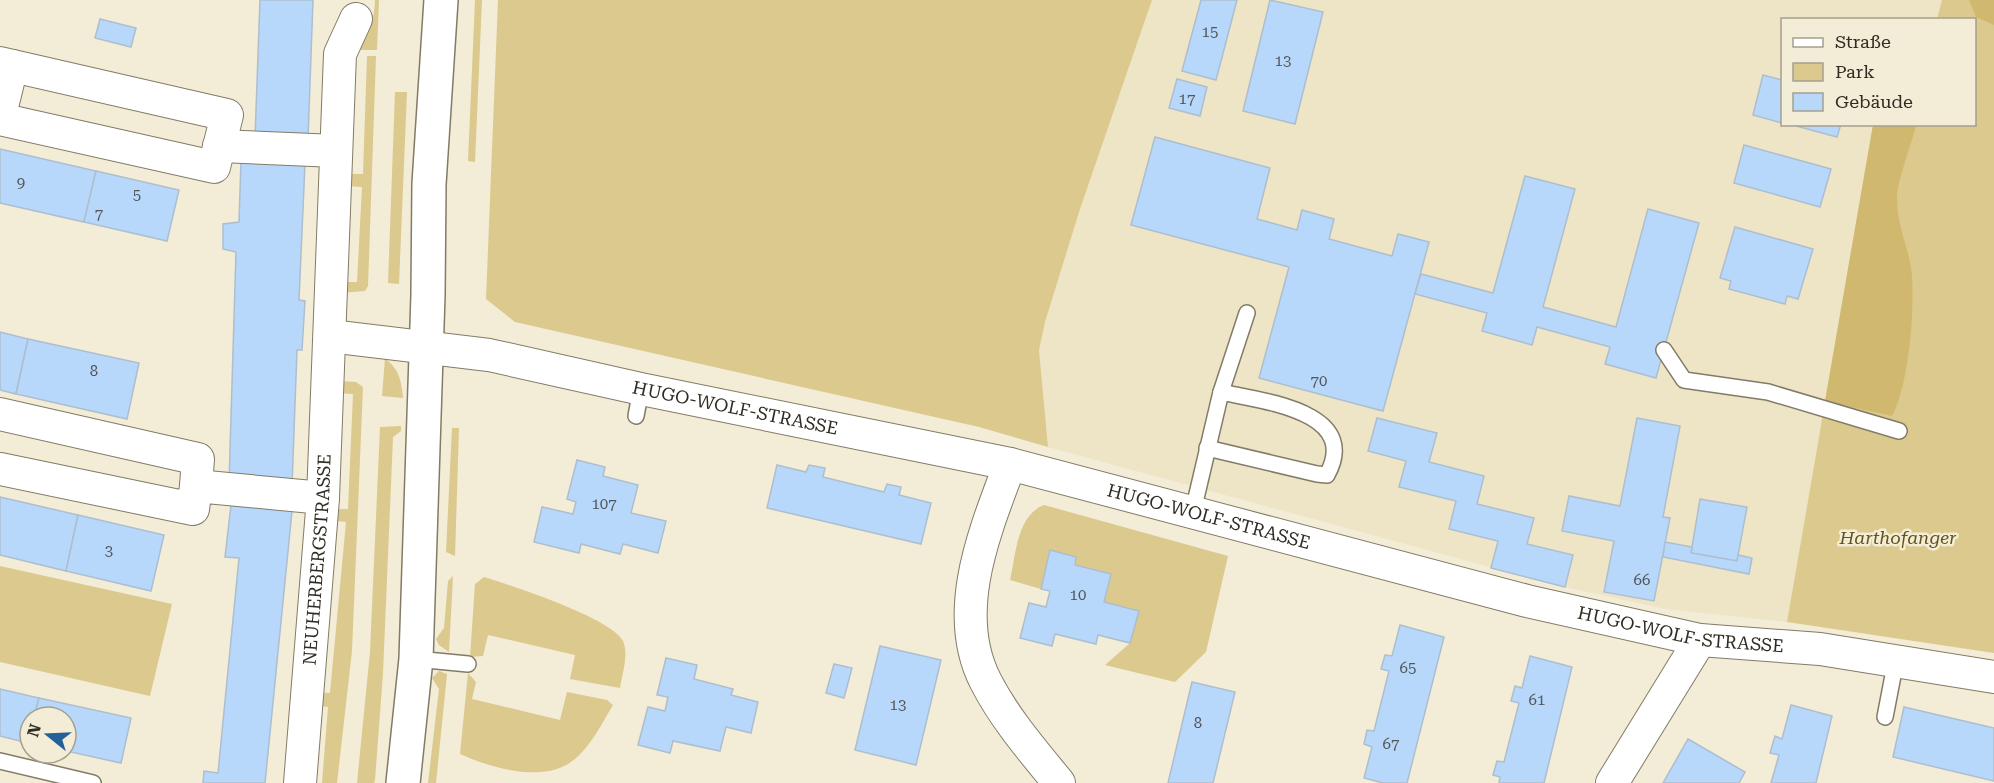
<svg xmlns="http://www.w3.org/2000/svg" width="1994" height="783" viewBox="0 0 1994 783" font-family="'Roboto Serif',serif">
<style>
.built{fill:#eee4c6}
.green{fill:#dcc98d}
.forest{fill:#d0b86e}
.building{fill:#b7d8fa;stroke:#adbecf;stroke-width:1.5}
.lines{fill:none;stroke-linecap:round;stroke-linejoin:round}
.lane-casing{stroke:#827b67;stroke-width:18}
.street-casing{stroke:#827b67;stroke-width:34}
.secondary-casing{stroke:#827b67;stroke-width:36}
.lane{stroke:#fff;stroke-width:15}
.street{stroke:#fff;stroke-width:32}
.secondary{stroke:#fff;stroke-width:33}
.labels{text-anchor:middle;stroke-width:5;stroke-linejoin:round;paint-order:stroke}
.number-label{font-size:15px;fill:#51575a}
.street-label{font-size:18px;fill:#2f2c24;stroke:#f3ecd6}
.park-label{font-size:18px;font-style:italic;fill:#64531b;stroke:#f3ecd6}
</style>
<rect width="100%" height="100%" fill="#f3ecd6"/>
<polygon class="built" points="1152,0 1942,0 1937,19 1782,20 1782,124 1873,125 1787,622 1666,609 1564,587 1048,447 1039,350 1045,322 1080,209"/>
<g class="green">
<path d="M375 0H379L377 50H356C366 26 374 29 375 0Z"/>
<polygon points="475,0 482,0 475,162 468,161"/>
<polygon points="498,0 1152,0 1080,209 1045,322 1039,350 1048,447 979,427 515,322 486,299"/>
<polygon points="1942,0 1994,0 1994,653 1787,622 1873,125 1974,124 1974,20 1937,19"/>
<polygon points="367,56 376,56 368,286 365,291 340,293 340,282 357,282 362,187 345,186 346,174 363,174"/>
<polygon points="395,92 407,92 399,284 388,283"/>
<path d="M385 358C399 370 401 379 403 398L382 396Z"/>
<polygon points="337,381 356,382 363,387 352,651 337,783 322,783 328,707 311,705 313,692 330,693 346,522 329,520 330,509 348,509 353,394 337,393"/>
<polygon points="401,426 401,431 393,437 383,673 375,780 374,783 357,783 370,652 380,427"/>
<polygon points="452,428 459,428 455,556 446,552"/>
<path d="M1044 505 1228 556 1206 652 1175 682 1105 665 1130 643 1138 612 1104 602 1111 574 1075 565 1076 557 1051 551 1041 589 1010 580C1016 554 1017 515 1044 505Z"/>
<polygon points="0,566 172,604 150,696 0,662"/>
<polygon points="453,576 449,652 439,645 436,639 444,628 448,581"/>
<path d="M484 577C510 585 612 618 623 641 629 655 622 674 620 688L570 679 575 655 488 635 483 656 470 657 475 584Z"/>
<polygon points="439,671 447,674 436,783 428,783 439,689 432,678"/>
<path d="M468 673 476 682 472 699 560 720 567 692 607 700 613 705C601 725 588 752 568 764 538 782 489 767 460 754Z"/>
</g>
<g class="forest">
<polygon points="1969,0 1994,0 1994,25 1976,17"/>
<path d="M1873 125H1916C1912 144 1896 183 1897 200 1897 223 1907 245 1911 267 1916 302 1909 386 1892 416L1825 401Z"/>
</g>
<g class="building">
<polygon points="260,0 313,0 308,139 255,138"/>
<polygon points="1201,0 1237,0 1216,80 1182,71"/>
<polygon points="1270,0 1323,12 1295,124 1243,111"/>
<polygon points="100,19 136,28 131,47 95,38"/>
<polygon points="1763,75 1782,80 1782,123 1753,115"/>
<polygon points="1177,79 1207,87 1200,116 1169,108"/>
<polygon points="1789,124 1841,124 1837,137"/>
<polygon points="1155,137 1270,168 1257,219 1297,230 1302,210 1334,219 1329,239 1392,256 1398,234 1429,242 1383,411 1259,378 1289,267 1131,225"/>
<polygon points="1744,145 1831,169 1820,207 1734,183"/>
<polygon points="0,149 96,171 84,222 0,203"/>
<polygon points="241,161 305,163 299,300 305,301 302,350 297,350 292,485 229,483 236,252 223,249 223,224 239,222"/>
<polygon points="96,171 179,190 167,241 84,222"/>
<polygon points="1525,176 1575,189 1543,307 1616,327 1648,209 1699,223 1656,378 1605,364 1610,347 1537,327 1532,345 1482,331 1487,313 1415,294 1421,274 1493,293"/>
<polygon points="1735,227 1813,249 1798,299 1787,296 1785,304 1729,289 1731,281 1720,278"/>
<polygon points="0,332 28,339 16,394 0,390"/>
<polygon points="28,339 139,363 127,419 16,394"/>
<polygon points="1377,418 1437,433 1429,462 1484,476 1477,504 1534,518 1527,544 1573,555 1565,587 1491,568 1498,541 1449,529 1456,501 1399,487 1406,461 1368,451"/>
<polygon points="1637,418 1680,426 1663,517 1670,518 1654,601 1604,592 1614,541 1562,531 1569,496 1620,506"/>
<polygon points="577,460 605,467 603,476 638,485 631,513 666,521 658,553 623,544 620,554 581,544 579,553 534,542 542,507 573,514 576,502 567,499"/>
<polygon points="777,465 806,472 809,465 825,468 823,477 884,492 887,484 901,487 899,495 931,503 921,544 767,508"/>
<polygon points="0,497 78,515 66,571 0,555"/>
<polygon points="1700,499 1747,507 1737,561 1691,553"/>
<polygon points="231,505 292,511 265,783 203,783 204,771 218,773 239,558 225,557"/>
<polygon points="78,515 164,535 151,591 66,571"/>
<polygon points="1665,542 1692,547 1691,553 1737,561 1738,555 1752,558 1749,574 1663,557"/>
<polygon points="1050,550 1076,557 1075,565 1111,574 1104,602 1139,611 1130,643 1098,635 1096,644 1055,634 1052,646 1020,638 1029,603 1046,607 1050,591 1041,589"/>
<polygon points="1400,625 1444,637 1407,783 1383,783 1364,778 1372,747 1364,744 1367,730 1374,731 1389,671 1381,669 1385,655 1392,656"/>
<polygon points="880,646 941,660 916,765 855,750"/>
<polygon points="1530,656 1572,667 1544,783 1499,783 1500,777 1493,775 1497,761 1504,762 1519,703 1511,701 1515,686 1522,688"/>
<polygon points="666,658 697,665 694,679 733,689 731,695 758,702 751,733 726,727 720,751 673,741 670,753 638,745 648,707 665,711 668,697 657,695"/>
<polygon points="834,664 852,668 844,698 826,693"/>
<polygon points="1192,682 1235,692 1213,783 1168,783"/>
<polygon points="0,689 39,698 34,717 30,717 28,743 0,736"/>
<polygon points="39,698 131,718 121,763 66,751 66,717 34,717"/>
<polygon points="1791,705 1832,716 1816,783 1771,783 1779,755 1770,753 1775,736 1782,739"/>
<polygon points="1904,707 1994,728 1994,781 1893,757"/>
<polygon points="1688,739 1745,772 1739,783 1663,783"/>
</g>
<g class="lines">
<g class="lane-casing">
<g id="lane">
<polyline points="1664,350 1684,380 1768,392 1899,431"/>
<polyline points="636,416 641,389"/>
<path d="M1207 448 1317 474 1327 475C1362 411 1261 401 1221 392"/>
<polyline points="1193,511 1221,392 1247,313"/>
<polyline points="416,659 468,664"/>
<polyline points="1885,717 1896,660"/>
<polyline points="0,761 93,783"/>
</g>
</g>
<g class="street-casing">
<g id="street">
<polyline points="0,63 227,115 214,167 0,119"/>
<polyline points="0,115 12,66"/>
<polyline points="219,146 336,151"/>
<path id="s1" d="M330 336 489 355 641 389 1010 464 1527 601 1700 640 1820 649 1994 677"/>
<polyline points="0,414 198,459 196,486"/>
<path d="M1010 464C985 531 950 613 986 682 1005 719 1033 751 1059 783"/>
<polyline points="0,469 193,509 196,486 323,498"/>
<path id="s2" d="M300 783 323 498 340 54 356 19"/>
<polyline points="1612,783 1700,640"/>
</g>
</g>
<g class="secondary-casing">
<polyline id="secondary" points="403,783 416,659 428,295 429,184 441,0"/>
</g>
<use href="#lane" class="lane"/>
<use href="#street" class="street"/>
<use href="#secondary" class="secondary"/>
</g>
<g class="labels">
<g class="number-label">
<text x="1210" y="37">15</text>
<text x="1283" y="66">13</text>
<text x="1187" y="104">17</text>
<text x="21" y="188">9</text>
<text x="137" y="200">5</text>
<text x="99" y="219">7</text>
<text x="94" y="376">8</text>
<text x="1319" y="386">70</text>
<text x="604" y="509">107</text>
<text x="109" y="556">3</text>
<text x="1642" y="585">66</text>
<text x="1078" y="600">10</text>
<text x="1408" y="673">65</text>
<text x="1537" y="705">61</text>
<text x="898" y="710">13</text>
<text x="1198" y="728">8</text>
<text x="1391" y="749">67</text>
</g>
<g class="street-label">
<text dy="6" stroke="none"><textPath href="#s1" startOffset="412">HUGO-WOLF-STRASSE</textPath></text>
<text dy="6" stroke="none"><textPath href="#s1" startOffset="898">HUGO-WOLF-STRASSE</textPath></text>
<text dy="6" stroke="none"><textPath href="#s2" startOffset="224">NEUHERBERGSTRASSE</textPath></text>
<text dy="6" stroke="none"><textPath href="#s1" startOffset="1384">HUGO-WOLF-STRASSE</textPath></text>
</g>
<g class="park-label">
<text x="1898" y="544">Harthofanger</text>
</g>
</g>
<rect x="1781" y="18" width="195" height="108" fill="#f3ecd6" stroke="#a59f8f" stroke-width="1.5"/>
<rect x="1793" y="38" width="30" height="9" fill="#ffffff" stroke="#a59f8f" stroke-width="1.5"/>
<text x="1835" y="48" font-size="18" fill="#2f2c24">Straße</text>
<rect x="1793" y="63" width="30" height="18" fill="#dcc98d" stroke="#a59f8f" stroke-width="1.5"/>
<text x="1835" y="78" font-size="18" fill="#2f2c24">Park</text>
<rect x="1793" y="93" width="30" height="18" fill="#b7d8fa" stroke="#a59f8f" stroke-width="1.5"/>
<text x="1835" y="108" font-size="18" fill="#2f2c24">Gebäude</text>
<g transform="translate(48 735) rotate(288)"><circle r="28" fill="#f3ecd6" stroke="#a59f8f" stroke-width="1.5"/>
<path d="M0-4.5L10 22L0 15L-10 22Z" fill="#236198"/>
<text y="-9" font-size="16" font-weight="bold" text-anchor="middle" fill="#2f2c24">N</text>
</g>
</svg>
